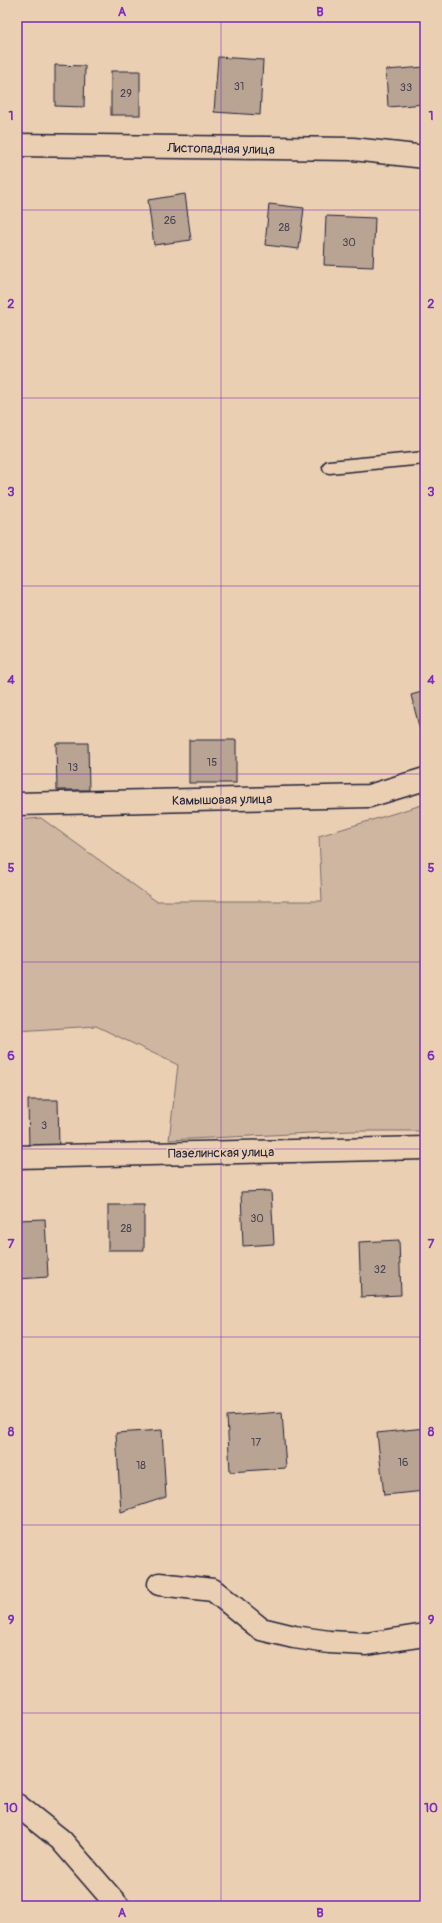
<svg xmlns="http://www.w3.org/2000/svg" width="442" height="1923" viewBox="0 0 442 1923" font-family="Pangolin,sans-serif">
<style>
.green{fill:#ceb6a1;stroke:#786c6e}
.building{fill:#b9a494;stroke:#22223b}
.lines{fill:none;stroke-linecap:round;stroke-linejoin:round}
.service-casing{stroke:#22223b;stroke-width:15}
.minor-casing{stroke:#22223b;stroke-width:25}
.service{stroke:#ebcfb2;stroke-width:12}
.minor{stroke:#ebcfb2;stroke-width:22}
.grid{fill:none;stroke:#7b2cbf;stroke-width:1;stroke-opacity:0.55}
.labels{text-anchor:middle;stroke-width:3.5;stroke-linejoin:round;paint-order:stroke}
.number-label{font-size:11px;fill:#484251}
.street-label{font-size:13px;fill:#22223b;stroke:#ebcfb2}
.neatline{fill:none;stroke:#7b2cbf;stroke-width:1.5}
.grid-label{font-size:13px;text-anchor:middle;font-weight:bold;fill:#7b2cbf}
</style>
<rect width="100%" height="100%" fill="#ebcfb2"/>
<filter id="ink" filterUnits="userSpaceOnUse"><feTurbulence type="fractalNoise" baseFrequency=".025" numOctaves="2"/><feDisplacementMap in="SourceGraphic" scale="8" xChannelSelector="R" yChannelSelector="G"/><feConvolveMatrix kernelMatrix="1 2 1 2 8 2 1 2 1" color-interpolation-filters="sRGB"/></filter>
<g filter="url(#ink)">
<polygon class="green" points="425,804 425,1131 352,1131 169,1140 178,1065 96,1026 17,1031 17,820 41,818 156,901 322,901 319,836"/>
<g class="building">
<polygon points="218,57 263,60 260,115 214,112"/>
<polygon points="55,65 85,66 84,107 55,106"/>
<polygon points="425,67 425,104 388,107 386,70"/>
<rect x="111" y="71" width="29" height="44"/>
<polygon points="185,194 191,240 154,245 148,200"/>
<polygon points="269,204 304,208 299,249 265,245"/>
<polygon points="326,216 375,218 373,267 324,265"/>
<polygon points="425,691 425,737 422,738 411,695"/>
<rect x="189" y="740" width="47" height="43"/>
<polygon points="56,743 88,743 89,790 57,790"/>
<polygon points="28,1100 58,1100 59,1149 29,1150"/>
<polygon points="271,1191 274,1244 243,1246 241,1192"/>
<rect x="108" y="1205" width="36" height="45"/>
<polygon points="45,1219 48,1277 18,1279 17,1220"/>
<polygon points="399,1240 401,1295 361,1297 359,1242"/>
<polygon points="282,1412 286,1468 230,1472 227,1416"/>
<polygon points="425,1428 425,1491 384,1495 377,1433"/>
<polygon points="162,1430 166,1497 121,1512 116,1433"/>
</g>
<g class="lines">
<g class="service-casing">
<polyline id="service" points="329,467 425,458"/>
</g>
<g class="minor-casing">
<g id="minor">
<polyline points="17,145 353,149 425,157"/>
<polyline points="17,804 369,796 425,779"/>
<polyline points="17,1157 425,1148"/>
<polyline points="159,1584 213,1590 261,1629 294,1637 329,1642 367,1644 425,1635"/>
<polyline points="17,1805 61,1840 118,1906"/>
</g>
</g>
<use href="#service" class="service"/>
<use href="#minor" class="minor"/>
</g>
</g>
<path class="grid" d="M221 17V1906M17 210H425M17 398H425M17 586H425M17 774H425M17 962H425M17 1149H425M17 1337H425M17 1525H425M17 1713H425"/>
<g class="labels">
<g class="number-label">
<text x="239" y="90">31</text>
<text x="406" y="91">33</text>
<text x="126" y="97">29</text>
<text x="170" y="224">26</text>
<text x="284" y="231">28</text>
<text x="349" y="246">30</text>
<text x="212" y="766">15</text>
<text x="73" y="771">13</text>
<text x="44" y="1129">3</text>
<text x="257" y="1222">30</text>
<text x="126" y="1232">28</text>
<text x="380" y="1273">32</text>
<text x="256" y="1446">17</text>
<text x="403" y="1466">16</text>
<text x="141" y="1469">18</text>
</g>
<g class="street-label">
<text transform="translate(221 148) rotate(1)" y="5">Листопадная улица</text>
<text transform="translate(222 799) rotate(-1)" y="5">Камышовая улица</text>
<text transform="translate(221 1152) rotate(-1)" y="5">Пазелинская улица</text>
</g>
</g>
<rect width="442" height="1923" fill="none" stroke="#ebcfb2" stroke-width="44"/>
<rect x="22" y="22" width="398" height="1879" class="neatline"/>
<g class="grid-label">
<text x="122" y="16">A</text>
<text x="320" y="16">B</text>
<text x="11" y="120">1</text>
<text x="431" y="120">1</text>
<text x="11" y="308">2</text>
<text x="431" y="308">2</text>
<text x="11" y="496">3</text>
<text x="431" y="496">3</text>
<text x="11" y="684">4</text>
<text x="431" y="684">4</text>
<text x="11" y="872">5</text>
<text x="431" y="872">5</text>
<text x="11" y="1060">6</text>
<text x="431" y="1060">6</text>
<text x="11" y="1248">7</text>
<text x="431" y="1248">7</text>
<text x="11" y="1436">8</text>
<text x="431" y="1436">8</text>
<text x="11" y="1624">9</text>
<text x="431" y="1624">9</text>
<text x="11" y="1812">10</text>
<text x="431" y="1812">10</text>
<text x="122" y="1917">A</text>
<text x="320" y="1917">B</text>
</g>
</svg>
